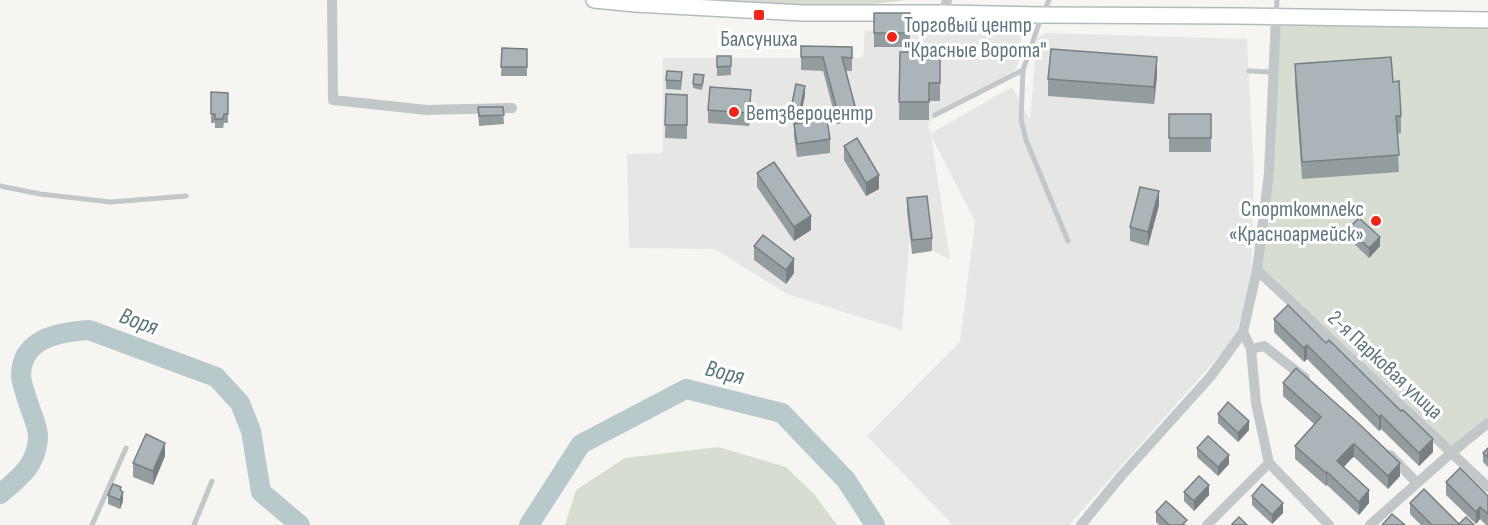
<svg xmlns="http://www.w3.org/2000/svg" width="1488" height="525" viewBox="0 0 1488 525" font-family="'Sofia Sans Condensed',sans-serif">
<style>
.built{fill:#e6e6e5}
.green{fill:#d8ddd2}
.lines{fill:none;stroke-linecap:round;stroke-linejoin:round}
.river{stroke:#b8c9cb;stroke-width:20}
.secondary-casing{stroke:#b4bbbe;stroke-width:18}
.service{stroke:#c2c7ca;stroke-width:5}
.minor{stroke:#c2c7ca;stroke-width:10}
.secondary{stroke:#fff;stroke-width:15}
.wall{fill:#939c9f}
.shaded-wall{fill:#787f82}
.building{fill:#abb5b9;stroke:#787f82;stroke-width:1.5}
.poi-dot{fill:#f02517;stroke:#fff;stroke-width:2}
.labels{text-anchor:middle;stroke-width:6;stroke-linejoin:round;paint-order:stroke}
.poi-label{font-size:22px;fill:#5e767f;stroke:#fff;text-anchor:start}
.street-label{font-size:22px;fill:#5e767f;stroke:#fff}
.water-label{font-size:24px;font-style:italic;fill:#59777b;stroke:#fff}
</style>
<rect width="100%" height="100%" fill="#f6f5f1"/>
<polygon class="built" points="865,31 1008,31 1021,35 1019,62 1011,75 928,122 930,134 1012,87 1030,120 1037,38 1046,33 1247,39 1254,176 1251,291 1234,339 1069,525 953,525 867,436 960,342 975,221 931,136 950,260 910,238 902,330 787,294 715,249 629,248 627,154 663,153 663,58 863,58"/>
<g class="green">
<polygon points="721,0 906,0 802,13 743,9"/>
<polygon points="1276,17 1488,20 1488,423 1451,453 1257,270"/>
<polygon points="718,447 786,467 815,495 837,525 565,525 576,490 625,458"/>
</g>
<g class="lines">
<g class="river">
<path d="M0 494C19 478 36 466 38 439 39 429 33 417 30 408 27 398 22 386 21 376 21 338 59 332 89 330L216 377 240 403 251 431 261 492 300 525"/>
<polyline points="529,525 581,444 686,389 782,413 846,480 875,525"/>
</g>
<g class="secondary-casing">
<polyline id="secondary" points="594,0 635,4 802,13 944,13 1042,15 1239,16 1488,20"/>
</g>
<g class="service">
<polyline points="1049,0 1042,15 1023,70 1021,119 1026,140 1068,241"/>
<polyline points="1276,16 1277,0"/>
<polyline points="1249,71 1274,72"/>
<polyline points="935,115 1023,70"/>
<polyline points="0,186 40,194 111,202 186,196"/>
<polyline points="92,525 126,448"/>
<polyline points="194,525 212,481"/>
</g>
<g class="minor">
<polyline points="332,0 333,100 427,110 512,108"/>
<polyline points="944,13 947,0"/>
<polyline points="1257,270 1488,487"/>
<polyline points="1243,332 1251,349 1256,403 1269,463 1329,525"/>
<polyline points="1251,349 1264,346 1305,378"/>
<polyline points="1390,455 1417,483"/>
<polyline points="1081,525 1122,475 1211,376 1243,332 1257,270 1269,173 1276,17"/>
<polyline points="1207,525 1269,463"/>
<polyline points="1370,525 1451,453 1488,423"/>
</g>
<use href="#secondary" class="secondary"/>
</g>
<g class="wall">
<rect x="874" y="13" width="36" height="34"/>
<polygon points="801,46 852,47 852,71 846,71 855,119 837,124 823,71 801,70"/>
<polygon points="502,48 527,49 527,76 501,76"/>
<polygon points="900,52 940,52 940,101 929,101 929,120 899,120"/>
<polygon points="717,56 731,56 731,75 717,76"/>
<polygon points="1295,64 1393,82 1401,116 1401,133 1397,134 1399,172 1302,179 1295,82"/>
<polygon points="1157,75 1154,104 1048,96 1048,79"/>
<polygon points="666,80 682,81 681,90 666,89"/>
<polygon points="704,80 702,90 693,88 693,84"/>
<polygon points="211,92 228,93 228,123 224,123 223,128 215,128 215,123 211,123"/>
<polygon points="666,94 687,95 687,139 665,138"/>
<polygon points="805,95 799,123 830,139 830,153 797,157 794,137 794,124 795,123 790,122 790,113"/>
<polygon points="751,103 749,126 708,123 708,110"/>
<polygon points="478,107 503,107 504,124 479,126"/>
<rect x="1169" y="114" width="42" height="38"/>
<polygon points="844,146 879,189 866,196 844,160"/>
<polygon points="757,173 811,230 794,241 757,187"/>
<polygon points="907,198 932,238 932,251 912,254 907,212"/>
<polygon points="1159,205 1148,246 1130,241 1130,227"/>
<polygon points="1348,229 1380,246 1369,258 1348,238"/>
<polygon points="754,246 794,273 786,284 754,260"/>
<polygon points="1288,305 1433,452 1419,466 1381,429 1379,431 1307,359 1304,362 1274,332 1274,319"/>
<polygon points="1283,383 1400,476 1388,489 1354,457 1352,458 1344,467 1369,503 1359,515 1327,485 1326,486 1295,459 1295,446 1314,424 1283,396"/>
<polygon points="1218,414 1249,430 1238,442 1218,423"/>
<polygon points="1197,448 1229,464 1218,476 1197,457"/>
<polygon points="1488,448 1488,467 1483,462 1483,453"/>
<polygon points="165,456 153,485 133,477 133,463"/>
<polygon points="1446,482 1488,496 1488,525 1486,525 1480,519 1476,524 1446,495"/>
<polygon points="1184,492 1209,495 1194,511 1184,501"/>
<polygon points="108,495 123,501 120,509 108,504"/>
<polygon points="1252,496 1283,513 1272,524 1252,505"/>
<polygon points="1410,503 1459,524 1474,525 1421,525 1410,514"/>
<polygon points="1156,512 1187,525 1159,525 1156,522"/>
</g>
<g class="shaded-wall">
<polygon points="1157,57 1157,75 1154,104 1154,87"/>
<polygon points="805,86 805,95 799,124 799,115"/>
<polygon points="751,90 751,103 749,126 749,113"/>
<polygon points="855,106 855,119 837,124 837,110"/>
<polygon points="879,175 879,189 866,196 866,183"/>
<polygon points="1159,191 1159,205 1148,246 1148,232"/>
<polygon points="811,216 811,230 794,241 794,227"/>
<polygon points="1380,237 1380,246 1369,258 1369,248"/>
<polygon points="794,259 794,273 786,284 786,270"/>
<polygon points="1307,345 1307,359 1304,362 1304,348"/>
<polygon points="1381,415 1381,429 1379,431 1379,417"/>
<polygon points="1249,421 1249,430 1238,442 1238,433"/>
<polygon points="1433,439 1433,452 1419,466 1419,453"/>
<polygon points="165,443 165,456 153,485 153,471"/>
<polygon points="1354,444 1354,457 1352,458 1337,474 1337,461 1352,445"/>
<polygon points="1229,455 1229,464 1218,476 1218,467"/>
<polygon points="1400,463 1400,476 1388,489 1388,476"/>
<polygon points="1327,472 1327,485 1326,486 1326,473"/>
<polygon points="1209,485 1209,495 1194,511 1194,501"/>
<polygon points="1369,490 1369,503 1359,515 1359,502"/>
<polygon points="123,492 123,501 120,509 120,500"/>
<polygon points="1283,503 1283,513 1272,524 1272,515"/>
<polygon points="1480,507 1480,519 1476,524 1476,512"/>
</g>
<g class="building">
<rect x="874" y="13" width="36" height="20"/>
<polygon points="801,46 852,47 852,58 842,57 855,106 837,110 823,57 801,57"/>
<polygon points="502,48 527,49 527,67 501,67"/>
<polygon points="1051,49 1157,57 1154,87 1048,79"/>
<polygon points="900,52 940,52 940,83 929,83 929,102 899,102"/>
<polygon points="717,56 731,56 731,66 717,67"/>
<polygon points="1391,57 1393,82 1399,81 1401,116 1396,116 1399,155 1302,162 1295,64"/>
<polygon points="667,71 682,72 681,81 666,80"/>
<polygon points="694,74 704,75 702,85 693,84"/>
<polygon points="796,84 805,86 799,115 790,113"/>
<polygon points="710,87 751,90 749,113 708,110"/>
<polygon points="211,92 228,93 228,114 224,114 223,119 215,119 215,114 211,114"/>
<polygon points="666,94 687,95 687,125 665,125"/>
<polygon points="478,107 503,107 504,115 479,116"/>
<rect x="1169" y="114" width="42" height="24"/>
<polygon points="827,119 830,139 797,144 794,124"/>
<polygon points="857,138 879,175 866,183 844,146"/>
<polygon points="774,162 811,216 794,227 757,173"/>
<polygon points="1140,187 1159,191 1148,232 1130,227"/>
<polygon points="927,196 932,238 912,240 907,198"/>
<polygon points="1359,218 1380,237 1369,248 1348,229"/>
<polygon points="763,235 794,259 786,270 754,246"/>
<polygon points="1288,305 1326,343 1329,340 1401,411 1403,410 1433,439 1419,453 1381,415 1379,417 1307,345 1304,348 1274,319"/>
<polygon points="1296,368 1357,422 1400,463 1388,476 1354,444 1352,445 1337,461 1369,490 1359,502 1327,472 1326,473 1295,446 1321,417 1283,383"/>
<polygon points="1228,402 1249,421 1238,433 1218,414"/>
<polygon points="146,434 165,443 153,471 133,463"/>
<polygon points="1208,436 1229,455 1218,467 1197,448"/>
<polygon points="1488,448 1488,457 1483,453"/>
<polygon points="1460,468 1488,496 1488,514 1480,507 1476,512 1446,482"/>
<polygon points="1199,476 1209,485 1194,501 1184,492"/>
<polygon points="113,484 121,487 120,490 123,492 120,500 108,495"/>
<polygon points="1262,484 1283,503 1272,515 1252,496"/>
<polygon points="1424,489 1459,524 1466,517 1474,525 1432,525 1410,503"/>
<polygon points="1166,501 1187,520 1182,525 1169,525 1156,512"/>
<polygon points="1392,514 1405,525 1382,525"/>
<polygon points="1239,517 1247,525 1234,525 1232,524"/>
</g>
<g class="poi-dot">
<rect x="753" y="9" width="12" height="12" rx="3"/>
<circle cx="892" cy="37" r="6"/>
<circle cx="734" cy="112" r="6"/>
<circle cx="1376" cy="221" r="6"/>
</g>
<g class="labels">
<g class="poi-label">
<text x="904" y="32">Торговый центр<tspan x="904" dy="25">"Красные Ворота"</tspan></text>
<text x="759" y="46" text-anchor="middle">Балсуниха</text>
<text x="746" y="120">Ветзвероцентр</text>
<text x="1364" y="216" text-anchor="end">Спорткомплекс<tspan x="1364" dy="25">«Красноармейск»</tspan></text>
</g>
<g class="street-label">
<text transform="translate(1386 364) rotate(43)" y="8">2-я Парковая улица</text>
</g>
<g class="water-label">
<text transform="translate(139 321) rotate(20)" y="8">Воря</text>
<text transform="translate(725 372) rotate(14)" y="8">Воря</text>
</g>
</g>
</svg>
